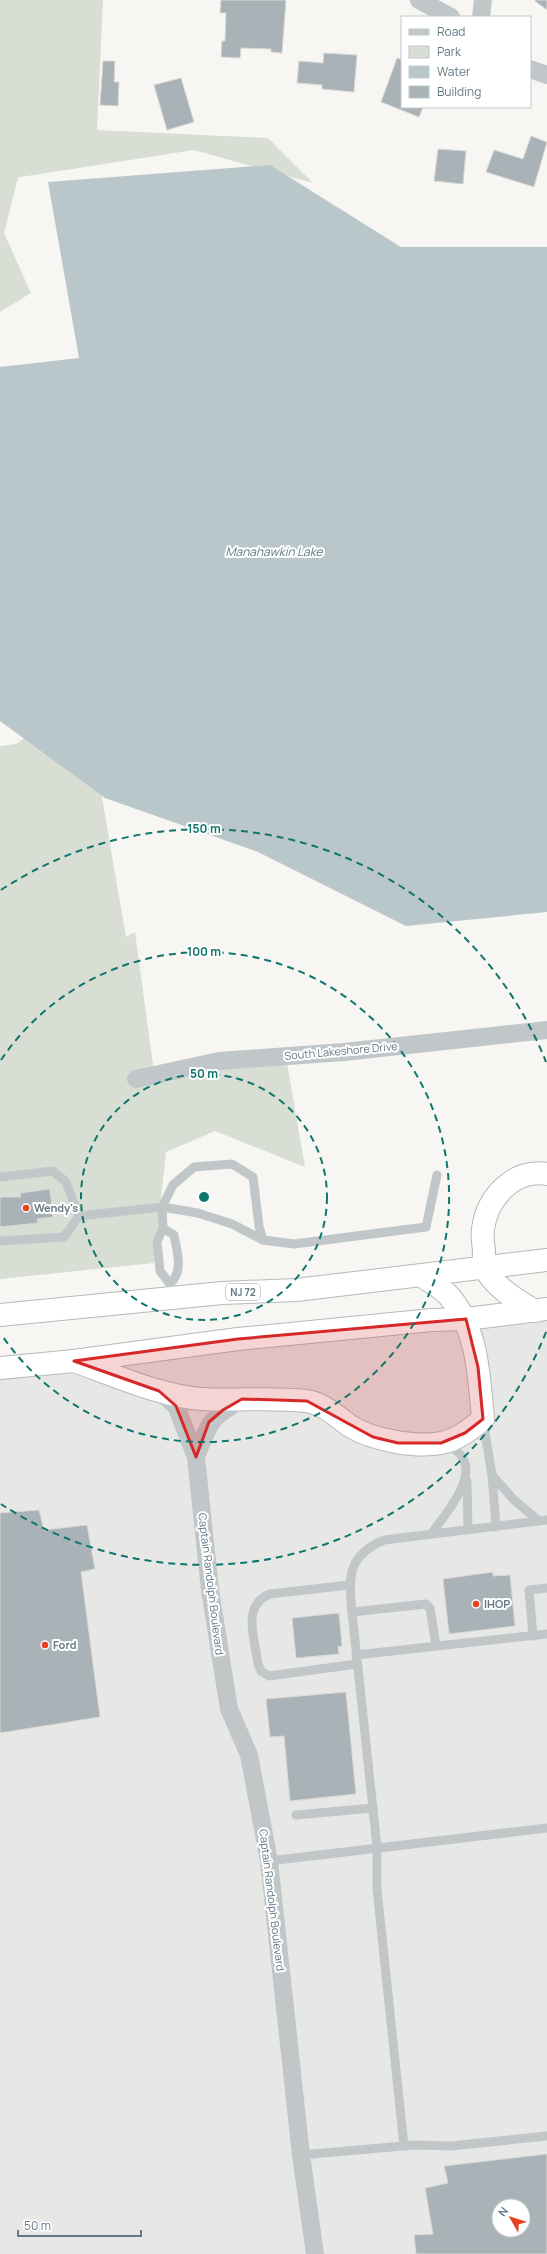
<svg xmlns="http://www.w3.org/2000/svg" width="547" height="2254" viewBox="0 0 547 2254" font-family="Manrope,sans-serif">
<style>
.built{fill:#e7e8e6;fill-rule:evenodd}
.green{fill:#d8ded4}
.water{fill:#b9c7ca}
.building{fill:#a8b2b7;stroke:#d8d8d6;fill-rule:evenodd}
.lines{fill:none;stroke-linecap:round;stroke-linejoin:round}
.trunk-casing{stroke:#b4b9bc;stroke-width:24}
.service{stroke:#c1c7c9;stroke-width:9}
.minor{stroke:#c1c7c9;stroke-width:18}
.trunk{stroke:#fff;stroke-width:22}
.marked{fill:#d62828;fill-opacity:0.2;stroke:#d62828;stroke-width:3;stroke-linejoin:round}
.ring{fill:none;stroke:#0f766e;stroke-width:2;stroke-dasharray:7 5}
.poi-dot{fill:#ea3f20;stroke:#fff;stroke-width:1.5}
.labels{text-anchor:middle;stroke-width:4;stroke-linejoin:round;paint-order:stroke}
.shield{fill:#fff;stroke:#92a1aa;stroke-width:1}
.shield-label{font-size:10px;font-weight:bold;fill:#647985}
.street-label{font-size:11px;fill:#647985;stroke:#fff}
.poi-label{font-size:11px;font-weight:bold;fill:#647985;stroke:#fff;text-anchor:start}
.water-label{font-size:12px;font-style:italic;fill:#607b82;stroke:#fff}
.centre{fill:#0f766e;stroke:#fff;stroke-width:2}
.ring-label{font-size:12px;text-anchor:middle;font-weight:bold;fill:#0f766e;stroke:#fff;stroke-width:4;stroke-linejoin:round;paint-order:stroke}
</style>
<rect width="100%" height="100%" fill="#f7f6f3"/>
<path class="built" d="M547 1306V2254H0V1365ZM499 2206H523V2230H499Z"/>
<g class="green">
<polygon points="0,0 103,0 97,130 268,138 313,183 194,150 21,177 18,178 4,233 31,293 0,312"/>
<polygon points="27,736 99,780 126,937 135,932 154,1072 286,1057 305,1167 215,1131 166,1152 154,1263 0,1279 0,746 16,744"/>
</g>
<polygon class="water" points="270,165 401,247 547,247 547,912 406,926 258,852 105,798 0,721 0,367 79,358 48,182"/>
<g class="building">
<polygon points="221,0 286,0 282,53 271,52 271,49 241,48 240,58 221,57 222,41 225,41 226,13 220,13"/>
<polygon points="547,0 547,10 535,1 535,0"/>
<polygon points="324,53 357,55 354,92 322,89 322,85 297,83 299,61 323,63"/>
<polygon points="397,58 402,60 402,107 423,107 419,117 381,102"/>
<polygon points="103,61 115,61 114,82 119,82 118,106 100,105"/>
<polygon points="181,78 194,122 167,130 154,85"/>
<polygon points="531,136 547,142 534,187 486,172 494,150 523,159"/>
<polygon points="438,149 466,151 463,184 434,181"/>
<polygon points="50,1189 53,1217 37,1219 38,1223 0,1227 0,1197 21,1197 20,1193"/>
<polygon points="39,1510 44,1530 87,1525 95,1569 81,1572 100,1717 0,1733 0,1513"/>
<polygon points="493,1572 493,1576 510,1575 515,1626 449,1634 443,1579"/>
<polygon points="339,1613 342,1646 338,1647 339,1654 296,1658 292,1618"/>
<polygon points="346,1692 356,1794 290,1801 284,1736 270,1737 266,1699"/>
<path d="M547 2154V2254H416L414 2235 433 2234 425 2188 448 2183 444 2166ZM499 2206H523V2230H499Z"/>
</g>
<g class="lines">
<g class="trunk-casing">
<g id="trunk">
<path d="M535 1311C518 1301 494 1287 485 1268 483 1263 484 1255 484 1250 483 1243 482 1235 483 1229 487 1198 514 1168 547 1174"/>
<polyline points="0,1315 222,1293 296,1290 547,1260"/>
<path d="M74 1361C112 1374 162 1397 202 1399 236 1401 271 1397 306 1401 323 1403 337 1417 350 1426 372 1440 416 1448 441 1443 457 1440 471 1429 483 1419 479 1377 478 1329 449 1296 442 1288 430 1282 422 1276"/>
<polyline points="0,1368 74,1361 238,1339 432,1320 466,1319 547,1309"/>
</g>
</g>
<g class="service">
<polygon points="232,1164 253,1177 259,1226 263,1240 232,1224 198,1213 162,1207 173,1185 194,1167"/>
<polyline points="0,1177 53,1171 66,1182 79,1216"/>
<path d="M163 1228 174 1235C177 1252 184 1270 170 1284"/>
<polyline points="263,1240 294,1244 426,1227 437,1175"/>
<polyline points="0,1241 64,1237 79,1216 162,1207 163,1228 157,1242 160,1271 170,1284 172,1298"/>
<polyline points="483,1421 492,1475 496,1527"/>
<polyline points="492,1475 514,1500 539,1521"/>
<polyline points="467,1481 468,1530"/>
<path d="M432 1533C445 1514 482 1474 458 1452 454 1449 448 1447 444 1445"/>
<path d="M349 1585 270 1594C241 1605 255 1640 258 1664L261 1671 269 1676 357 1664"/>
<polyline points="352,1612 426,1604 430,1608 436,1646"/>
<polyline points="533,1636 529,1590 547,1588"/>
<polyline points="356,1655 547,1634"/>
<polyline points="296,1815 373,1808"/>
<polyline points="269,1861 547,1828"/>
<path d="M404 2146 377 1889V1847L352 1612C348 1577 348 1555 384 1540L547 1520"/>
<polyline points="301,2155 414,2145 451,2146 547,2136"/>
</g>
<g class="minor">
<polyline points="419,0 451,17"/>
<polyline points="481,17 483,0"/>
<polyline points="530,69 547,75"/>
<polyline points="136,1079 219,1061 344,1052 547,1030"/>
<polyline points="159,1391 176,1406 196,1457 210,1590 229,1709 249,1755 269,1861 301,2155 315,2254"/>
<path d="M196 1457C210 1421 209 1419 242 1399"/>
</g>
<use href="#trunk" class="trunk"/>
</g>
<path class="marked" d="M466 1319 478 1367 483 1419 465 1433 441 1443H398L373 1437 307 1401 242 1399 223 1410 209 1422 196 1457 176 1406 159 1391 74 1361 238 1339Z"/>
<g class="ring">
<circle cx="204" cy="1197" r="123"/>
<path d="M1 1060A245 245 0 1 1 1 1334"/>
<path d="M546 1332A368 368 0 0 1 1 1504M1 890A368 368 0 0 1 546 1062"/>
</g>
<g class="poi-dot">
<circle cx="26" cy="1208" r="4"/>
<circle cx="476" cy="1604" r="4"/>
<circle cx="45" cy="1645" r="4"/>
</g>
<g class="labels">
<rect class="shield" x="226" y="1284" width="34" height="16" rx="3"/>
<g class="shield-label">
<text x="243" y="1296">NJ 72</text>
</g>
<g class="street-label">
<text transform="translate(341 1051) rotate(-5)" y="4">South Lakeshore Drive</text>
<text transform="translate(211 1584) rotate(83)" y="4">Captain Randolph Boulevard</text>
<text transform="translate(272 1900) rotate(83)" y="4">Captain Randolph Boulevard</text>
</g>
<g class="poi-label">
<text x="34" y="1212">Wendy's</text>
<text x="484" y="1608">IHOP</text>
<text x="53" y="1649">Ford</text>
</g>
<g class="water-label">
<text x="274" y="556">Manahawkin Lake</text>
</g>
</g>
<circle cx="204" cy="1197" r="6" class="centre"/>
<g class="ring-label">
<text x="204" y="833">150 m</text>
<text x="204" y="956">100 m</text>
<text x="204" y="1078">50 m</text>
</g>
<rect x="401" y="16" width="130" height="92" fill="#ffffff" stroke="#c1c9ce"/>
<rect x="409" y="29" width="20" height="6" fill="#c1c7c9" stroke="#c1c9ce"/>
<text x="437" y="36" font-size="12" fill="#647985">Road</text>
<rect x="409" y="46" width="20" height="12" fill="#d8ded4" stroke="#c1c9ce"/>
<text x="437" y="56" font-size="12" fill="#647985">Park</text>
<rect x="409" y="66" width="20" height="12" fill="#b9c7ca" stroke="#c1c9ce"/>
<text x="437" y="76" font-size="12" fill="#647985">Water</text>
<rect x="409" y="86" width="20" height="12" fill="#a8b2b7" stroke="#c1c9ce"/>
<text x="437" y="96" font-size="12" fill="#647985">Building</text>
<g transform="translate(511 2218) rotate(309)"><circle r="19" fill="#ffffff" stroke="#c1c9ce"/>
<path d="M0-3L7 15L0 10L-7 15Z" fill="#ea3f20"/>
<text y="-6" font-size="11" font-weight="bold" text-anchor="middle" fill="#647985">N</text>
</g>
<path d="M18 2230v6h123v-6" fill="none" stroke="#647985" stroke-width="2"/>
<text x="24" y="2230" font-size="12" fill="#647985" stroke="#ffffff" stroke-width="3" paint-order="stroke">50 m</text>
</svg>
